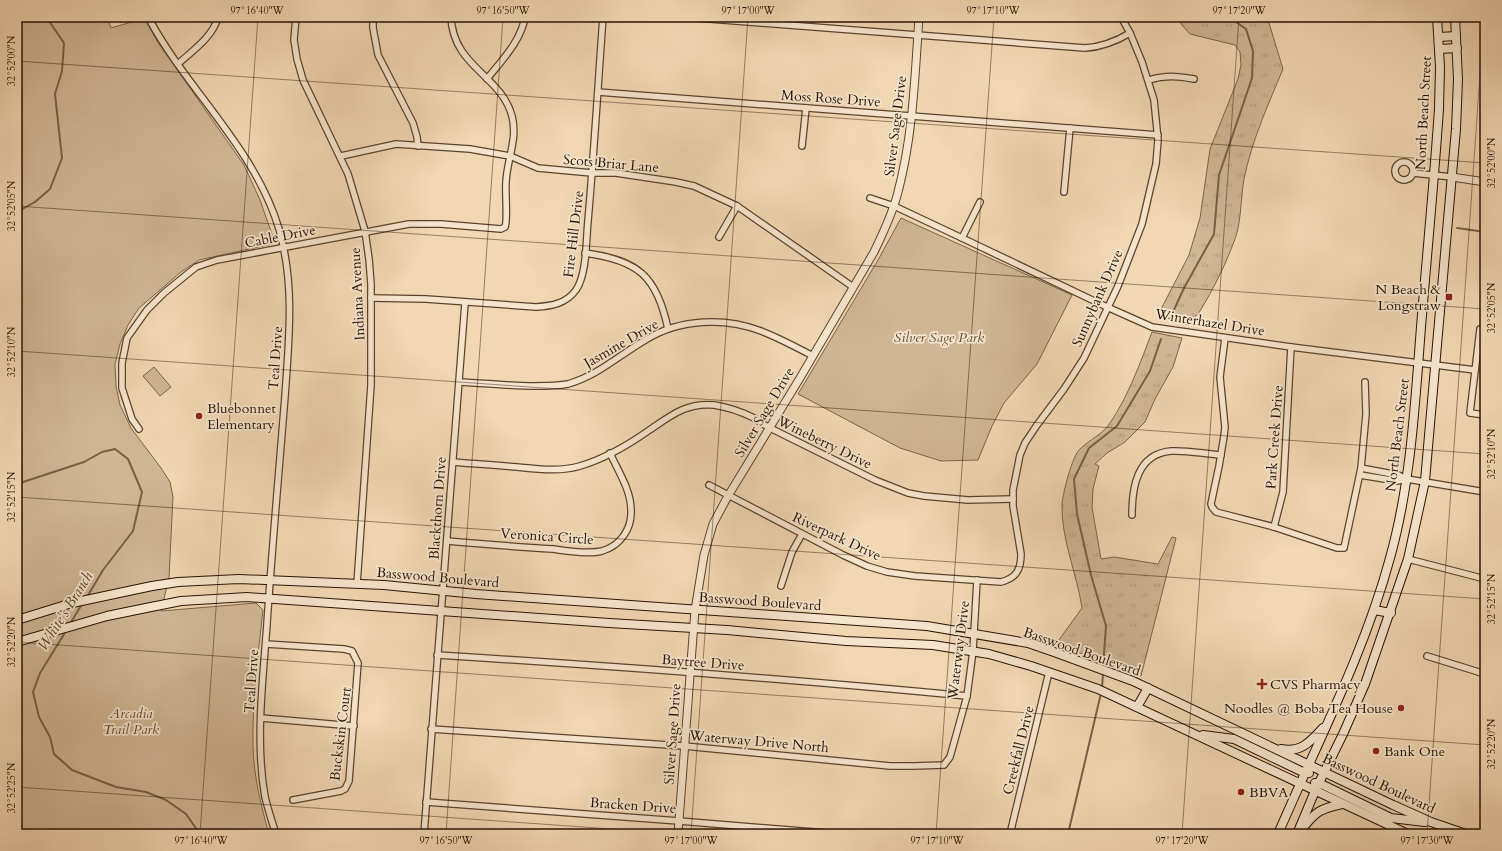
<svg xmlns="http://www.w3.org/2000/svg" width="1502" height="851" viewBox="0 0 1502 851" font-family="Cardo,serif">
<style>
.grass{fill:url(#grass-tufts);stroke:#7c644a}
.green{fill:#cfb694;stroke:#7c644a}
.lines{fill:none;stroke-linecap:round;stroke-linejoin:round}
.stream{stroke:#786046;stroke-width:2}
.minor-casing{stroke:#5a432c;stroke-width:8}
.tertiary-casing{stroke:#5a432c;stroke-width:9}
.secondary-casing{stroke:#281200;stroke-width:10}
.minor{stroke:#f6e5cd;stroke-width:5.5}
.tertiary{stroke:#f6e5cd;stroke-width:7}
.secondary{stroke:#f6e5cd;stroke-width:8}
.ticks{fill:none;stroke:#281200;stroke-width:1;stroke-opacity:0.45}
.poi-dot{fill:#8f2418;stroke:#f6e5cd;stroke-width:1.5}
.labels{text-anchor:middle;stroke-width:3.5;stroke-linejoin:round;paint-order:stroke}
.street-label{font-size:14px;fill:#281200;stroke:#f6e5cd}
.poi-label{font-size:14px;fill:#281200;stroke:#f6e5cd;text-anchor:start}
.park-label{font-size:14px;font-style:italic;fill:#624b34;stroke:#f6e5cd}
.water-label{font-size:15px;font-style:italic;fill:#5d462f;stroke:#f6e5cd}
.neatline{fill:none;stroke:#281200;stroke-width:1.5}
.ticks-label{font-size:10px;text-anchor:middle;fill:#281200}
</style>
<defs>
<pattern id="grass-tufts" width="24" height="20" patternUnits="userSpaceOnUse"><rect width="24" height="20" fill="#cfb694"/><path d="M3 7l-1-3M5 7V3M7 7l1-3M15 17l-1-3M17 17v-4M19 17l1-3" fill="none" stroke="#b29b7e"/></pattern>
</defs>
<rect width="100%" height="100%" fill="#f1d7b2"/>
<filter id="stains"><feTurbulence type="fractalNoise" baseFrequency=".005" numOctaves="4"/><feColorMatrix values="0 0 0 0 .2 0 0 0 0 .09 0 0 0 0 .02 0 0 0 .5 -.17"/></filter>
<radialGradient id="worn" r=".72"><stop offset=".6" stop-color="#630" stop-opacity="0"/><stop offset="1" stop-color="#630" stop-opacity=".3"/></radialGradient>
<g class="grass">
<path d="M1180 17H1261L1269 23 1283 69C1268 105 1252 140 1244 179 1241 196 1241 221 1236 236 1227 262 1214 288 1200 311 1197 317 1192 317 1189 325L1158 315 1189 255 1200 218 1210 149 1238 79 1241 65 1240 52 1235 45 1190 34 1181 24Z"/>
<path d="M1152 332 1182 338 1173 367 1155 399 1145 422 1125 442 1107 453 1095 464 1099 466 1093 489 1092 507 1101 559 1114 557 1158 564 1172 537 1176 538 1141 676 1056 644 1082 608C1077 574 1061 539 1062 504 1063 493 1072 456 1080 449 1089 440 1103 434 1110 423 1128 397 1141 361 1152 332Z"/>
</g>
<g class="green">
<path d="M17 17H107L111 28 135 21 136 17H144L157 41 244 165 260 200 274 240 272 244 199 260 181 272 139 308 128 325 120 344 115 364 116 386 120 405 131 428 161 468 170 482 173 497 169 578 161 611 256 603 263 610C258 656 252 702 253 747 254 777 261 806 269 834H17Z"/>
<polygon points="901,218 1072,295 1037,364 1004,403 992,426 978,460 941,461 900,448 798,394 878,260"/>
<polygon points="154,367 171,387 160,396 143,376"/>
</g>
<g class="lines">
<g class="stream">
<polyline points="17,212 35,202 50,189 62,158 55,94 62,71 64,43 49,21 40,17"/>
<polyline points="1457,228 1485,232"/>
<polyline points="1173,312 1184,288 1214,234 1219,175 1252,78 1253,51 1246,29 1229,17"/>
<polyline points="17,484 84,462 102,452 115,449 128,459 142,492 133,531 103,570 87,597"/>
<polyline points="70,624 82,604"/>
<polyline points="66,631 40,673 33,692 39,717 50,737 54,754 72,770 116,787 146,792 166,800 186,814 200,834"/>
<polyline points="1103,667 1106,626 1091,575 1077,514 1074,479 1089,448 1117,426 1150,371 1161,339"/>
<polyline points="1102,689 1103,673"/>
<polyline points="1068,834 1101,693"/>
</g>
<g class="minor-casing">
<g id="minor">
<path d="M148 17C187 90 255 148 279 229 295 284 289 340 285 396 279 472 272 548 267 624 263 680 255 741 265 797 268 809 272 822 276 834"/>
<polyline points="296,17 294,40 297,59 303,80 348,174 365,231 369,259 371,284 371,385 357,584"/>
<polyline points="373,17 373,28 378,55 413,123 417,137 418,146"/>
<path d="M684 17 1085 48C1102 47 1115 42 1130 33"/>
<path d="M178 64C192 51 213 37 218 17"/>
<path d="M487 79C502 60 521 41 525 17"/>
<path d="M1149 80C1165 75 1177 76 1194 79"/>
<polyline points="598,92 1158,135"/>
<polyline points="802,146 806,108"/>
<polyline points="341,156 396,144 470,149 510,156 538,168 592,173 616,173 676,182 694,186 737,206 853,287"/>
<circle cx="1404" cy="171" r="9"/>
<polyline points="1413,173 1452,177"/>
<polyline points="1064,192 1070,128"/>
<polyline points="870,198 894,206 962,238 1107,307 1152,327 1291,347 1475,370"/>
<polyline points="719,237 737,206"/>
<polyline points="962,238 980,202"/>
<path d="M585 253C638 260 657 276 668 329"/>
<path d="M371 298 426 299 536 307C551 306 566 304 576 290 587 274 586 240 588 221 594 153 598 85 603 17"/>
<polyline points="1485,329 1480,329 1470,413 1485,415"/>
<polyline points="1225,338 1220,377 1225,427 1224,436 1219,466 1211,504 1212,507 1216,512 1274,527 1337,548 1344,548 1361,468 1366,414 1365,382"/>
<path d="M459 382C484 383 509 386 535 386 546 386 557 386 568 384 599 375 619 355 647 339 680 319 725 317 761 331 779 338 796 347 813 356"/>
<path d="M139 429 132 419 122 388V363L127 338 147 310 164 293 196 267 217 260 409 224H441L501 229 505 227C508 221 505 191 506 182 507 159 518 139 512 116 501 75 453 67 451 17"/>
<path d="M453 462C474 464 495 465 517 467 537 469 560 472 580 466 604 459 628 445 648 431 669 417 686 402 714 405 727 407 742 412 754 418 759 421 764 425 770 428L875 480 908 493 924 496 968 500 1013 499"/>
<polyline points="1361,468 1398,475 1407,479 1485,492"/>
<polyline points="1360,475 1397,481 1407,479"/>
<path d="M709 485 843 555 867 566 887 572 915 576 1001 582C1016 578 1021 570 1021 554L1013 506V490L1020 455 1025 443 1037 425 1064 389 1084 358 1118 286 1142 224 1156 164 1158 140 1154 100 1142 62 1130 33 1121 17"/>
<path d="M1132 515C1132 487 1137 454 1171 451 1187 450 1205 454 1221 455"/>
<polyline points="1274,527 1283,492 1291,347"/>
<path d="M447 541C482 544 518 547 553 549 565 551 590 554 602 551 620 546 632 529 631 510 631 490 618 471 610 453"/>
<polyline points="1408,559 1485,579"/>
<polyline points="781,586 792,552 802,534"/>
<polyline points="266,644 344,649 352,651 358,663 349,781 345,789 341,791 293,800"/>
<path d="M437 655C614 666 790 679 967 696"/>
<polyline points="1427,656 1485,674"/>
<polyline points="261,718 354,726"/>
<polyline points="431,729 684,746 890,766 914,766 944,765 950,757 967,696 973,651 977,580"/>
<polyline points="426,802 679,821 839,834"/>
<polyline points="424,834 465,303"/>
<polyline points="1010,834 1049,672"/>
</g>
</g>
<g class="tertiary-casing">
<g id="tertiary">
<polyline points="1452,177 1485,182"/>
<path d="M678 834 695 610 704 555 713 524 728 496 800 378 874 252C883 233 893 213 898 192 913 136 915 75 919 17"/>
</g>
</g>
<g class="secondary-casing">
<g id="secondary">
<polyline points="1439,37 1456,36"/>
<polyline points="1439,49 1457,48"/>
<polyline points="1374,610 1391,613"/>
<polyline points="17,620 72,603 152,586 178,582 239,579 384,585 476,594 927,626 1028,643 1054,652 1133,681 1393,805 1431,822 1466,834"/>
<polyline points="17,642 107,616 146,608 181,601 247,597 609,623 727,630 846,641 933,645 989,654 1031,666 1098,689 1408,834"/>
<polyline points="1137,707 1148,688"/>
<polyline points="1203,735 1234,739 1305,773 1309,773"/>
<path d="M1281 749C1301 753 1310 742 1323 728"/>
<polyline points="1315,783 1319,783 1391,818 1425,822"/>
<path d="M1302 829C1316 811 1320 809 1342 804"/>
<path d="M1278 834C1317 743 1364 654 1390 558 1411 483 1415 404 1421 327 1427 254 1434 182 1439 109L1440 67 1437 17"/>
<polyline points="1297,834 1315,791 1343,734 1365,684 1408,559 1425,481 1456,129 1458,79 1455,17"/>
</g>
</g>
<use href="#minor" class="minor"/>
<use href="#tertiary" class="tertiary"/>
<use href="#secondary" class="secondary"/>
</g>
<path class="ticks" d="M1471 17 1485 18M17 61 1485 163M17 206 1485 309M17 351 1485 454M17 497 1485 599M17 642 1485 745M17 787 682 834M200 834 258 17M446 834 503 17M691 834 748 17M936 834 994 17M1182 834 1239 17M1427 834 1484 17"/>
<g class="poi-dot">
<rect x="1445" y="293" width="8" height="8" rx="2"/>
<circle cx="199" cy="416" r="4"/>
<path d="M1260 678h4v4h4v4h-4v4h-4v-4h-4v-4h4z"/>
<circle cx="1401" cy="708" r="4"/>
<circle cx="1376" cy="751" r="4"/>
<circle cx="1241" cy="792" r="4"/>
</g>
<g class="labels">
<g class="street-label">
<text transform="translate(831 98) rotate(4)" y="5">Moss Rose Drive</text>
<text transform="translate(1423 113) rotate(-87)" y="5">North Beach Street</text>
<text transform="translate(895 126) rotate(-83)" y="5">Silver Sage Drive</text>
<text transform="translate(611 163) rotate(5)" y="5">Scots Briar Lane</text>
<text transform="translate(573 234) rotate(-83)" y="5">Fire Hill Drive</text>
<text transform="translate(280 236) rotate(-11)" y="5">Cable Drive</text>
<text transform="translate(357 294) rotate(-93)" y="5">Indiana Avenue</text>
<text transform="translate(1097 298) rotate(-66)" y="5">Sunnybank Drive</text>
<text transform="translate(1210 322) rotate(9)" y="5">Winterhazel Drive</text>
<text transform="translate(621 343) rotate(-30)" y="5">Jasmine Drive</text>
<text transform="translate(275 358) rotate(-86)" y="5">Teal Drive</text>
<text transform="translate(764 412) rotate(-59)" y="5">Silver Sage Drive</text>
<text transform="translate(1397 435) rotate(-83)" y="5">North Beach Street</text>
<text transform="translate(1274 437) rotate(-86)" y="5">Park Creek Drive</text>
<text transform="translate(825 442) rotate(26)" y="5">Wineberry Drive</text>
<text transform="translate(437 508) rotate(-86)" y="5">Blackthorn Drive</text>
<text transform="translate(547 536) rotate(4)" y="5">Veronica Circle</text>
<text transform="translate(837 536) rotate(25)" y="5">Riverpark Drive</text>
<text transform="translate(438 577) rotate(5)" y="5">Basswood Boulevard</text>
<text transform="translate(760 601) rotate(4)" y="5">Basswood Boulevard</text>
<text transform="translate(958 650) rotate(-83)" y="5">Waterway Drive</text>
<text transform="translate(1082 651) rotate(19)" y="5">Basswood Boulevard</text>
<text transform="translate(703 662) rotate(4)" y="5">Baytree Drive</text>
<text transform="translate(251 681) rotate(-86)" y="5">Teal Drive</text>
<text transform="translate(340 734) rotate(-83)" y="5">Buckskin Court</text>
<text transform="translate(672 734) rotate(-86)" y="5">Silver Sage Drive</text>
<text transform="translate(759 741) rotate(5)" y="5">Waterway Drive North</text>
<text transform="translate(1018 750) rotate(-76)" y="5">Creekfall Drive</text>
<text transform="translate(1379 783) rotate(25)" y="5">Basswood Boulevard</text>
<text transform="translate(633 805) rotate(4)" y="5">Bracken Drive</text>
</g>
<g class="poi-label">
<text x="1441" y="294" text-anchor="end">N Beach &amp;<tspan x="1441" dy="16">Longstraw</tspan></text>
<text x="207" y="413">Bluebonnet<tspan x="207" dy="16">Elementary</tspan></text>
<text x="1270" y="689">CVS Pharmacy</text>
<text x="1393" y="713" text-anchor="end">Noodles @ Boba Tea House</text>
<text x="1384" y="756">Bank One</text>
<text x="1249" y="797">BBVA</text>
</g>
<g class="park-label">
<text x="939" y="342">Silver Sage Park</text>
<text x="131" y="718">Arcadia<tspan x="131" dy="16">Trail Park</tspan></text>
</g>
<g class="water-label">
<text transform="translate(65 611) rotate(-58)" y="5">White's Branch</text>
</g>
</g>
<rect width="1502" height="851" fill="none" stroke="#f1d7b2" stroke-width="44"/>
<rect x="22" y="22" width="1458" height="807" class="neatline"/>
<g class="ticks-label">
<text x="257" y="14">97°16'40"W</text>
<text x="503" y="14">97°16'50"W</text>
<text x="748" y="14">97°17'00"W</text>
<text x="993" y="14">97°17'10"W</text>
<text x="1239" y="14">97°17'20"W</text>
<text transform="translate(11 61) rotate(-90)" y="4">32°52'00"N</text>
<text transform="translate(1491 163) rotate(-90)" y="4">32°52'00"N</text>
<text transform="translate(11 206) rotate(-90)" y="4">32°52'05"N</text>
<text transform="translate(1491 308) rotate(-90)" y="4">32°52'05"N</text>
<text transform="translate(11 352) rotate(-90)" y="4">32°52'10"N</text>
<text transform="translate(1491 454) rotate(-90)" y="4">32°52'10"N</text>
<text transform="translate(11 497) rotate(-90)" y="4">32°52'15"N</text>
<text transform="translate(1491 599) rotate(-90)" y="4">32°52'15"N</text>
<text transform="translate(11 642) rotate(-90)" y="4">32°52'20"N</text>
<text transform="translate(1491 744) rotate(-90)" y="4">32°52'20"N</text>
<text transform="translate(11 788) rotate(-90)" y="4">32°52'25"N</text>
<text x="201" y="844">97°16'40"W</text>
<text x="446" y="844">97°16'50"W</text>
<text x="691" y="844">97°17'00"W</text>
<text x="937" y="844">97°17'10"W</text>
<text x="1182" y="844">97°17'20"W</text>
<text x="1427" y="844">97°17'30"W</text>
</g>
<rect width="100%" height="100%" filter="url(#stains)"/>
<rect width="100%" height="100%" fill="url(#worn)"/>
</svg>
